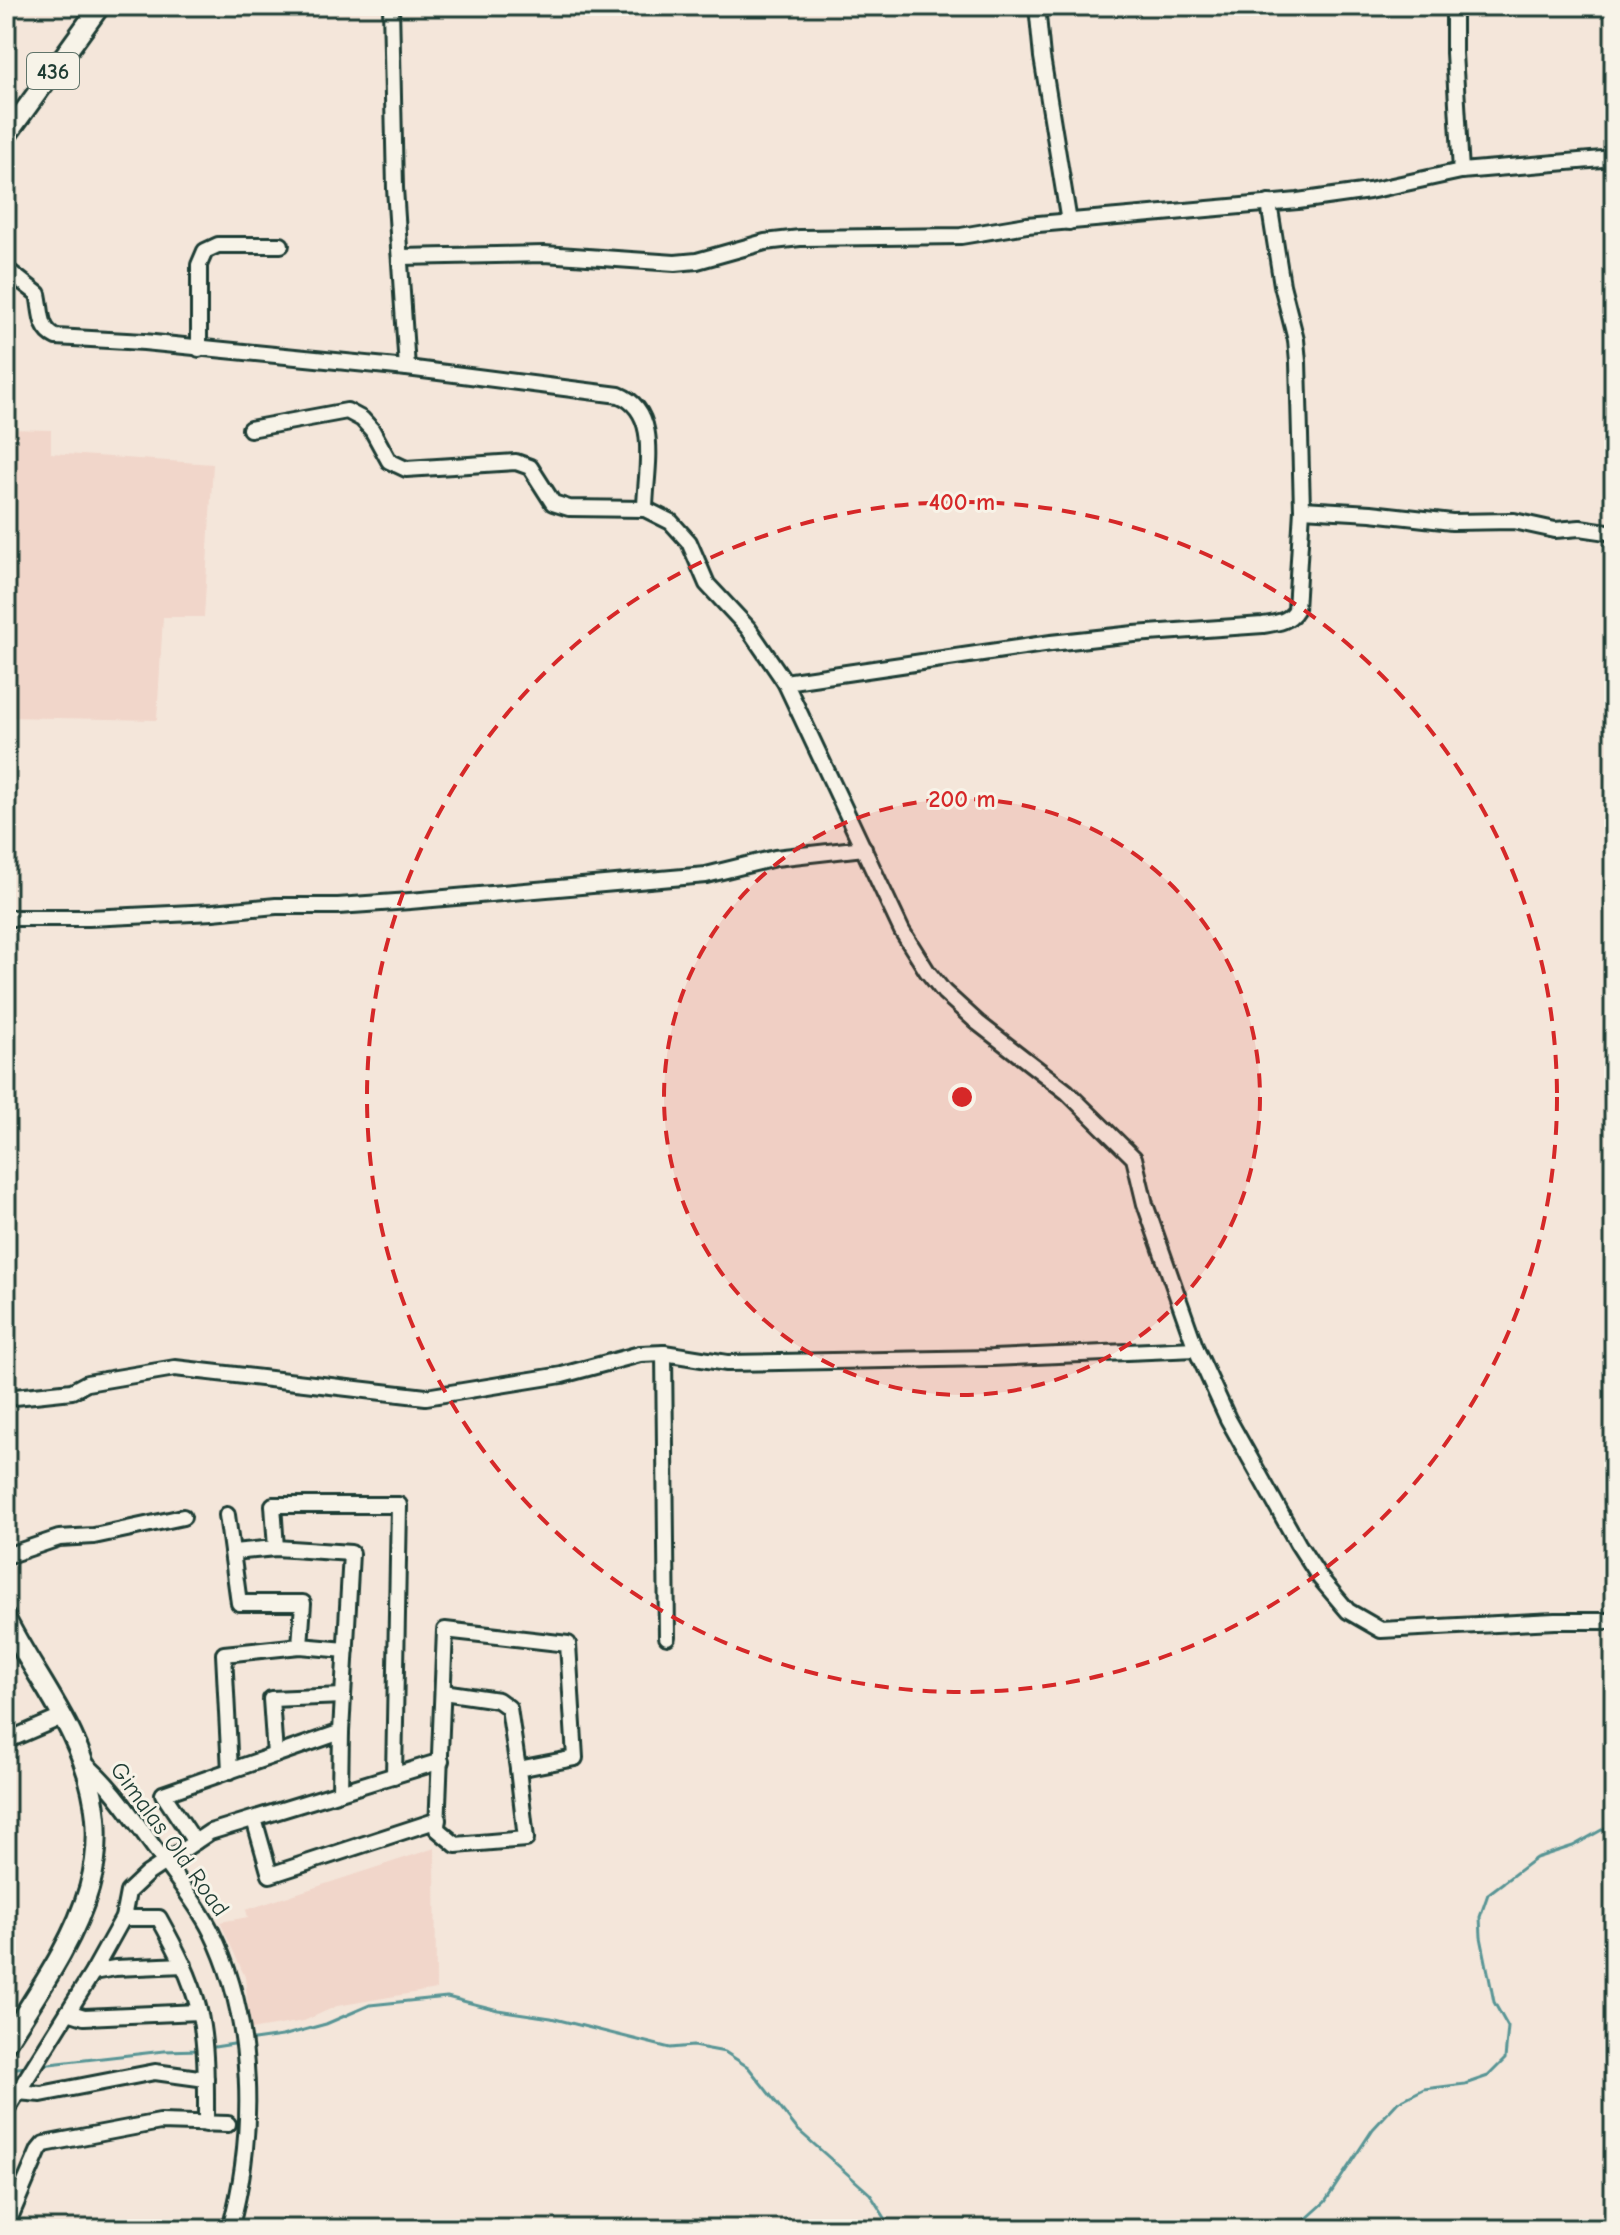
<svg xmlns="http://www.w3.org/2000/svg" width="1620" height="2235" viewBox="0 0 1620 2235" font-family="'Comic Neue',sans-serif">
<style>
.built{fill:#f1d6ca}
.lines{fill:none;stroke-linecap:round;stroke-linejoin:round}
.stream{stroke:#589595;stroke-width:3}
.minor-casing{stroke:#1f3d34;stroke-width:20}
.major-casing{stroke:#1f3d34;stroke-width:24}
.minor{stroke:#f7f3e8;stroke-width:14}
.major{stroke:#f7f3e8;stroke-width:18}
.ring{fill:none;stroke:#d62828;stroke-width:4;stroke-dasharray:14 10}
.labels{text-anchor:middle;stroke-width:6;stroke-linejoin:round;paint-order:stroke}
.shield{fill:#f7f3e8;stroke:#60746a;stroke-width:2}
.shield-label{font-size:22px;font-weight:bold;fill:#1f3d34}
.street-label{font-size:24px;fill:#1f3d34;stroke:#f7f3e8}
.centre{fill:#d62828;stroke:#f7f3e8;stroke-width:4}
.ring-label{font-size:24px;text-anchor:middle;font-weight:bold;fill:#d62828;stroke:#f7f3e8;stroke-width:6;stroke-linejoin:round;paint-order:stroke}
</style>
<rect width="100%" height="100%" fill="#f4e6da"/>
<filter id="ink" filterUnits="userSpaceOnUse"><feTurbulence type="fractalNoise" baseFrequency=".0125" numOctaves="2"/><feDisplacementMap in="SourceGraphic" scale="16" xChannelSelector="R" yChannelSelector="G"/><feConvolveMatrix kernelMatrix="1 2 1 2 8 2 1 2 1" color-interpolation-filters="sRGB"/></filter>
<g filter="url(#ink)">
<g class="built">
<polygon points="6,429 51,430 51,453 213,464 204,617 163,617 157,720 6,717"/>
<polygon points="435,1848 436,1989 337,2006 304,2021 250,2030 245,1977 220,1922 248,1917 246,1910"/>
</g>
<g class="lines">
<g class="stream">
<polyline points="247,2041 282,2036 326,2024 370,2005 447,1997 498,2010 551,2018 670,2048 693,2046 725,2052 748,2067 797,2129 870,2194 892,2229"/>
<polyline points="208,2048 240,2043"/>
<polyline points="41,2065 164,2051 200,2050"/>
<polyline points="9,2069 26,2067"/>
<polyline points="1295,2229 1325,2202 1373,2129 1398,2102 1424,2089 1465,2084 1488,2076 1505,2059 1508,2027 1494,2002 1481,1937 1480,1917 1488,1894 1536,1858 1573,1846 1614,1823"/>
</g>
<g class="minor-casing">
<g id="minor">
<polyline points="391,6 395,188 407,368"/>
<polyline points="1037,6 1042,57 1069,222"/>
<polyline points="1454,6 1454,53 1461,171"/>
<polyline points="401,257 544,254 675,263 697,261 765,242 800,238 961,236 1027,225 1298,201 1369,191 1461,171 1614,158"/>
<path d="M6 269 38 294C42 311 39 329 56 337L144 342 407 368 619 395C662 412 645 473 645 509"/>
<polyline points="199,349 199,265 205,251 218,245 281,245"/>
<polyline points="250,429 347,411 362,419 372,430 389,461 406,469 516,462 530,467 553,503 569,508 645,509 671,522 689,542 707,584 748,628 785,682 902,931 927,971 944,992 978,1023 1067,1092 1134,1158 1145,1204 1196,1349 1228,1419 1298,1544 1320,1578 1348,1611 1381,1630 1555,1621 1614,1621"/>
<polyline points="1302,509 1371,513 1452,522 1514,521 1555,530 1580,528 1614,533"/>
<path d="M785 682 1051 643 1134 634 1263 625C1276 623 1289 622 1296 610L1302 509 1298 362 1296 340 1282 285 1269 203"/>
<polyline points="6,918 89,918 213,912 276,906 338,906 410,901 706,875 775,858 864,848"/>
<polyline points="664,1353 667,1637"/>
<polyline points="6,1398 72,1391 87,1383 175,1368 426,1397 562,1375 640,1354 664,1353 727,1363 992,1358 1196,1349"/>
<polyline points="227,1515 239,1603 303,1603 300,1646"/>
<polyline points="276,1548 273,1505 399,1505 394,1776"/>
<polyline points="233,1552 276,1548 351,1553 341,1732 340,1792"/>
<polyline points="6,1556 59,1538 94,1536 183,1517"/>
<polygon points="445,1630 568,1644 575,1758 518,1769 526,1839 456,1845 437,1829"/>
<polyline points="443,1692 498,1700 509,1708 518,1769"/>
<polyline points="6,1741 62,1717"/>
<polyline points="275,1755 271,1699 343,1696"/>
<path d="M82 1761C113 1786 133 1819 156 1850 174 1876 197 1903 211 1931 255 2020 256 2135 230 2229"/>
<polyline points="230,1771 224,1654 300,1646 346,1650"/>
<polyline points="254,1819 270,1875 438,1820"/>
<polyline points="195,1842 163,1794 341,1732"/>
<path d="M123 1918H159C175 1947 191 1977 199 2010 207 2047 206 2086 206 2124"/>
<polyline points="93,1972 115,1968 184,1965"/>
<polyline points="68,2012 84,2017 199,2012"/>
<polyline points="17,2092 41,2094 155,2072 206,2079"/>
<polyline points="6,2111 93,1972 123,1918 128,1892 147,1874 210,1832 441,1761"/>
<polyline points="6,2220 12,2213 39,2150 44,2144 160,2122 228,2124"/>
</g>
</g>
<g class="major-casing">
<g id="major">
<polyline points="6,136 100,6"/>
<path d="M6 1619C26 1659 53 1695 72 1735 132 1862 72 1939 6 2043"/>
</g>
</g>
<use href="#minor" class="minor"/>
<use href="#major" class="major"/>
</g>
</g>
<circle cx="962" cy="1097" r="298" fill="#d62828" fill-opacity=".12"/>
<g class="ring">
<circle cx="962" cy="1097" r="298"/>
<circle cx="962" cy="1097" r="595"/>
</g>
<g class="labels">
<rect class="shield" x="27" y="53" width="52" height="36" rx="6"/>
<g class="shield-label">
<text x="53" y="79">436</text>
</g>
<g class="street-label">
<text transform="translate(170 1839) rotate(54)" y="8">Gimalas Old Road</text>
</g>
</g>
<circle cx="962" cy="1097" r="12" class="centre"/>
<g class="ring-label">
<text x="962" y="510">400 m</text>
<text x="962" y="807">200 m</text>
</g>
<rect width="1620" height="2235" fill="none" stroke="#f7f3e8" stroke-width="32"/>
<rect x="16" y="16" width="1588" height="2203" fill="none" stroke="#1f3d34" stroke-width="3" filter="url(#ink)"/>
</svg>
